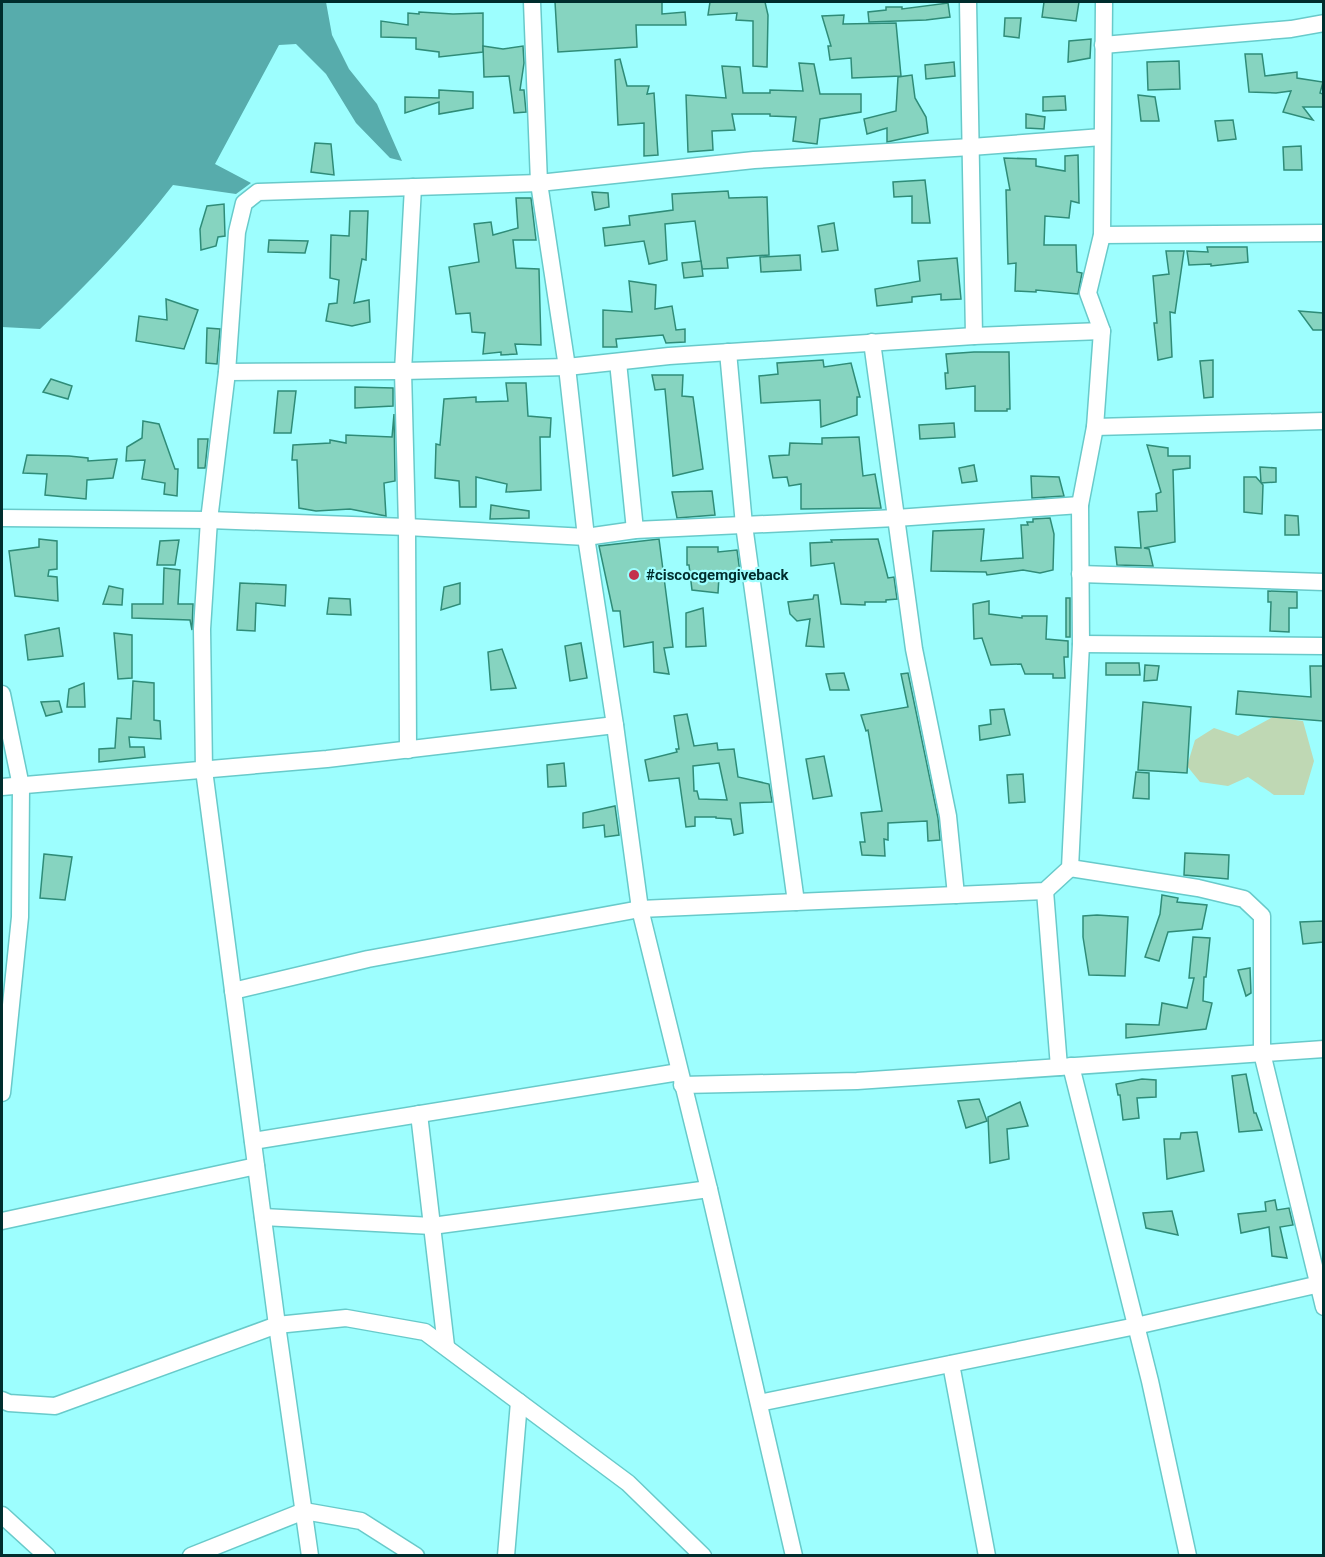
<svg xmlns="http://www.w3.org/2000/svg" width="1325" height="1557" viewBox="0 0 1325 1557" font-family="Roboto,sans-serif">
<style>
.green{fill:#bfd8b4}
.water{fill:#57acac}
.building{fill:#86d4c0;stroke:#2f8c78;stroke-width:1.5;fill-rule:evenodd}
.lines{fill:none;stroke-linecap:round;stroke-linejoin:round}
.minor-casing{stroke:#68caca;stroke-width:19}
.minor{stroke:#fff;stroke-width:16}
.poi-dot{fill:#c3324c;stroke:#9dfefe;stroke-width:2}
.labels{text-anchor:middle;stroke-width:4.5;stroke-linejoin:round;paint-order:stroke}
.poi-label{font-size:15px;font-weight:bold;fill:#002d2d;stroke:#9dfefe;text-anchor:start}
</style>
<rect width="100%" height="100%" fill="#9dfefe"/>
<polygon class="green" points="1273,717 1303,721 1314,761 1304,795 1274,795 1248,777 1228,786 1200,782 1187,766 1195,740 1214,728 1238,736"/>
<path class="water" d="M2 2H326L332 35 349 69 377 104 402 161 390 158 356 123 326 74 296 44 279 45 215 164 251 183 236 194 173 185C132 238 89 283 40 329L2 327Z"/>
<g class="building">
<polygon points="555,2 662,2 662,14 685,12 686,25 636,25 637,47 558,52"/>
<polygon points="710,2 765,2 768,15 767,67 753,66 753,21 736,20 737,13 708,15"/>
<polygon points="1044,2 1079,2 1076,21 1042,17"/>
<polygon points="948,3 950,17 926,20 869,22 868,12 886,10 886,7 902,7 902,9"/>
<polygon points="419,12 453,14 483,13 483,52 439,57 439,52 416,49 416,38 381,37 381,21 408,25 408,13 419,14"/>
<polygon points="844,15 843,24 896,23 901,76 852,78 851,58 830,60 828,46 831,46 822,16"/>
<polygon points="1005,18 1021,18 1019,38 1004,36"/>
<polygon points="1091,39 1090,58 1068,62 1069,41"/>
<polygon points="483,46 503,49 523,46 524,63 520,90 524,90 526,112 514,113 509,76 484,77"/>
<polygon points="1245,54 1262,54 1265,76 1297,72 1297,78 1323,82 1320,93 1323,94 1323,107 1303,107 1313,120 1283,112 1291,91 1276,93 1249,92"/>
<polygon points="620,59 627,86 649,86 647,94 654,93 658,155 644,156 644,123 618,125 615,60"/>
<polygon points="1179,61 1180,89 1148,90 1147,62"/>
<polygon points="954,62 955,76 926,79 925,65"/>
<polygon points="799,63 814,64 820,94 861,94 861,112 820,119 817,144 793,141 796,117 770,116 770,114 732,114 735,130 712,131 713,150 688,152 686,95 726,98 722,66 740,67 743,93 770,93 770,90 803,91"/>
<polygon points="912,75 915,98 926,117 928,133 887,142 887,128 867,134 864,119 896,111 898,77"/>
<polygon points="439,90 473,92 473,108 439,114 439,102 405,113 405,97 439,98"/>
<polygon points="1138,95 1155,97 1159,121 1141,121"/>
<polygon points="1065,96 1066,110 1043,111 1043,97"/>
<polygon points="1026,114 1045,117 1044,129 1026,128"/>
<polygon points="1233,120 1236,139 1218,141 1215,121"/>
<polygon points="315,143 331,144 334,175 311,172"/>
<polygon points="1301,146 1302,170 1284,170 1283,147"/>
<polygon points="1078,155 1079,203 1071,201 1069,218 1045,216 1044,245 1076,245 1077,272 1082,273 1078,294 1036,290 1036,292 1015,291 1016,263 1008,264 1006,190 1010,190 1004,158 1036,159 1036,166 1065,171 1065,156"/>
<polygon points="925,180 930,223 912,223 912,196 894,197 893,182"/>
<polygon points="728,191 729,198 767,197 769,255 727,258 728,268 702,269 695,221 665,224 667,260 649,264 644,241 605,246 603,228 630,225 629,216 673,210 672,194"/>
<polygon points="592,192 608,193 609,207 595,210"/>
<polygon points="516,198 531,198 536,240 513,240 516,268 539,269 541,345 515,344 517,354 501,355 501,352 483,354 485,333 472,332 470,313 456,314 449,267 479,262 474,224 491,222 493,235 518,228"/>
<polygon points="224,204 225,236 218,237 216,246 201,250 200,229 207,206"/>
<polygon points="350,211 368,211 366,260 362,259 354,303 369,300 370,322 352,326 326,321 329,304 337,303 339,280 330,278 331,235 349,236"/>
<polygon points="834,223 838,250 822,252 818,226"/>
<polygon points="269,240 308,241 305,253 268,252"/>
<polygon points="1207,247 1247,247 1248,262 1211,266 1211,264 1189,265 1187,251 1208,252"/>
<polygon points="1166,251 1184,251 1175,313 1170,312 1172,357 1158,360 1154,323 1157,323 1153,276 1169,274"/>
<polygon points="800,255 801,270 761,272 760,257"/>
<polygon points="957,258 961,299 941,300 941,294 912,297 912,302 877,306 875,289 920,281 918,261"/>
<polygon points="701,261 703,276 684,278 682,263"/>
<polygon points="629,281 656,285 655,309 672,306 676,330 685,329 685,342 666,343 663,335 616,339 617,347 603,347 603,310 632,312"/>
<polygon points="166,299 198,310 184,349 136,341 139,316 167,320"/>
<polygon points="1299,311 1323,313 1323,330 1313,330"/>
<polygon points="207,328 220,329 217,364 206,363"/>
<polygon points="974,352 1009,352 1010,409 1007,409 1007,411 975,411 975,386 946,389 945,373 948,373 946,354"/>
<polygon points="823,360 824,367 851,363 860,397 857,397 857,415 821,427 820,400 761,403 759,376 778,374 777,363"/>
<polygon points="1213,360 1213,397 1204,398 1200,361"/>
<polygon points="652,375 683,375 682,396 693,397 703,469 673,476 665,389 655,390"/>
<polygon points="51,379 72,386 68,399 43,392"/>
<polygon points="506,383 526,383 528,416 551,418 550,437 540,437 541,490 506,492 507,484 476,477 476,507 460,507 459,481 435,478 436,444 440,445 444,399 476,397 476,402 508,401"/>
<polygon points="355,387 393,388 393,406 355,408"/>
<polygon points="278,391 296,391 291,433 274,433"/>
<polygon points="394,414 395,481 384,483 386,516 350,509 316,511 299,508 297,460 292,460 293,445 330,443 330,440 346,443 346,435 392,437"/>
<polygon points="143,421 159,424 175,469 178,469 177,496 164,494 165,483 142,479 145,460 126,461 127,447 142,438"/>
<polygon points="954,423 955,437 920,439 919,425"/>
<polygon points="859,437 863,476 875,474 881,508 801,509 801,484 789,486 787,477 773,478 769,456 789,455 790,443 822,444 822,438"/>
<polygon points="198,439 208,439 205,468 198,468"/>
<polygon points="1147,445 1168,448 1168,456 1190,456 1190,468 1173,470 1175,542 1144,548 1149,549 1153,566 1117,565 1115,547 1141,548 1138,512 1157,511 1156,494 1161,492"/>
<polygon points="27,455 69,456 88,458 88,461 117,459 113,478 87,480 86,499 45,495 47,474 23,473"/>
<polygon points="974,465 977,481 962,483 959,468"/>
<polygon points="1260,467 1276,468 1276,482 1261,483"/>
<polygon points="1031,476 1059,477 1064,496 1032,498"/>
<polygon points="1244,477 1256,477 1263,485 1262,514 1244,512"/>
<polygon points="712,491 715,515 677,518 672,492"/>
<polygon points="491,505 529,511 529,518 490,519"/>
<polygon points="1285,515 1298,516 1299,535 1285,535"/>
<polygon points="1050,518 1054,534 1053,570 1040,573 1023,570 987,575 986,572 931,571 933,531 984,529 981,561 1023,558 1021,525 1028,525 1027,522 1033,522 1033,519"/>
<polygon points="39,539 57,541 57,569 49,570 48,576 57,577 58,601 15,596 9,551 39,547"/>
<polygon points="659,539 673,647 664,648 669,674 654,672 653,642 624,647 620,611 613,611 599,546"/>
<polygon points="878,539 888,578 894,577 897,599 886,600 886,602 865,602 865,605 841,604 834,563 811,566 810,543 832,542 831,540"/>
<polygon points="179,540 175,565 157,565 160,541"/>
<polygon points="687,547 718,547 718,552 737,550 740,573 719,576 718,593 692,590 689,565 687,565"/>
<polygon points="164,568 180,570 178,604 193,604 192,630 190,620 132,618 132,604 163,604"/>
<polygon points="240,583 286,585 285,606 256,603 255,631 237,630"/>
<polygon points="460,583 460,604 441,610 444,587"/>
<polygon points="109,586 123,589 122,605 103,604"/>
<polygon points="1268,591 1297,592 1297,608 1289,608 1289,632 1270,631 1271,602 1268,602"/>
<polygon points="814,595 818,595 824,647 806,646 810,619 797,621 790,614 788,602 813,599"/>
<polygon points="329,598 350,599 351,615 327,614"/>
<rect x="1066" y="598" width="4" height="39"/>
<polygon points="989,601 989,614 1022,618 1022,616 1047,616 1046,639 1068,641 1068,657 1064,657 1065,678 1053,678 1053,674 1025,674 1021,664 991,665 982,638 974,639 973,604"/>
<polygon points="703,608 706,646 686,647 686,613"/>
<polygon points="59,628 63,656 28,660 25,635"/>
<polygon points="114,633 132,635 132,678 118,679"/>
<polygon points="581,643 587,678 570,681 565,646"/>
<polygon points="502,649 516,688 491,690 488,652"/>
<polygon points="1106,663 1139,663 1140,675 1106,675"/>
<polygon points="1145,665 1159,666 1157,680 1144,681"/>
<polygon points="1310,666 1323,666 1323,721 1236,714 1238,691 1311,697"/>
<polygon points="844,673 849,690 830,690 826,674"/>
<polygon points="908,673 938,818 940,840 928,841 927,821 888,823 888,840 884,839 885,856 862,855 860,842 865,842 861,813 882,811 868,730 866,731 861,715 908,707 901,674"/>
<polygon points="133,681 154,683 154,720 160,721 161,739 129,737 130,747 144,747 145,757 99,762 99,749 115,748 117,718 131,719"/>
<polygon points="84,683 85,707 67,707 69,689"/>
<polygon points="59,701 62,712 46,716 41,702"/>
<polygon points="1143,702 1191,707 1187,773 1138,770"/>
<polygon points="1004,709 1010,735 980,740 979,726 991,724 990,710"/>
<path d="M687 714 694 746 717 743 718 750 734 749 738 777 769 784 772 802 740 803 743 833 734 835 731 819 716 818V817H695V826L686 827 679 778 649 781 645 760 677 752 676 749H679L674 716ZM719 763 727 800 699 799 697 791H694L693 766Z"/>
<polygon points="824,756 832,796 813,799 806,759"/>
<polygon points="564,763 566,786 548,787 547,765"/>
<polygon points="1136,772 1149,773 1149,799 1133,798"/>
<polygon points="1023,774 1025,802 1009,803 1007,775"/>
<polygon points="615,806 619,835 605,837 604,825 583,828 583,813"/>
<polygon points="1185,853 1229,855 1228,879 1184,875"/>
<polygon points="44,854 72,857 65,900 40,898"/>
<polygon points="1162,895 1178,898 1177,902 1207,905 1202,929 1168,932 1159,961 1145,957 1160,914"/>
<polygon points="1097,915 1128,917 1125,976 1089,975 1083,937 1083,916"/>
<polygon points="1323,921 1323,942 1303,944 1300,922"/>
<polygon points="1193,937 1210,938 1206,977 1204,977 1203,1001 1212,1003 1206,1029 1126,1038 1126,1024 1159,1025 1162,1003 1187,1008 1194,978 1189,978"/>
<polygon points="1250,968 1251,993 1246,996 1238,970"/>
<polygon points="1246,1074 1254,1113 1256,1113 1262,1130 1239,1132 1232,1076"/>
<polygon points="1142,1079 1156,1080 1156,1097 1137,1098 1139,1118 1123,1120 1120,1095 1118,1095 1116,1084"/>
<polygon points="979,1099 987,1121 966,1128 958,1101"/>
<polygon points="1020,1102 1028,1126 1007,1129 1009,1159 990,1163 988,1117"/>
<polygon points="1197,1132 1204,1171 1167,1179 1164,1139 1180,1139 1181,1133"/>
<polygon points="1275,1200 1277,1210 1289,1208 1293,1225 1280,1227 1287,1258 1272,1256 1269,1227 1241,1233 1238,1214 1266,1211 1265,1202"/>
<polygon points="1172,1211 1178,1235 1146,1228 1143,1213"/>
</g>
<g class="lines">
<g class="minor-casing">
<g id="minor">
<polyline points="532,2 539,183 567,367 586,537 615,725 640,909 709,1189 794,1556"/>
<polyline points="968,2 974,336"/>
<polyline points="1103,45 1291,29 1324,23"/>
<polyline points="1102,235 1324,233"/>
<polyline points="872,342 914,649 948,816 956,895"/>
<polyline points="728,352 744,525 796,902"/>
<polyline points="618,362 635,530"/>
<polyline points="227,372 403,371 567,367 669,356 974,336 1102,331"/>
<polyline points="1095,427 1324,421"/>
<polyline points="2,518 209,520 407,527 586,537 635,530 896,518 1080,505"/>
<polyline points="1080,574 1324,582"/>
<polyline points="1081,644 1324,646"/>
<polyline points="2,694 21,786 20,917 2,1093"/>
<polyline points="408,750 407,527 403,371 413,187"/>
<polyline points="2,787 327,759 615,725"/>
<polyline points="1070,868 1198,888 1244,899 1262,916 1262,1053 1324,1307"/>
<polyline points="1045,891 1059,1067"/>
<polyline points="233,991 368,959 640,909 1045,891 1070,868 1081,644 1080,505 1095,427 1102,331 1088,293 1102,235 1104,2"/>
<polyline points="1071,1066 1150,1381 1188,1556"/>
<polyline points="682,1085 857,1081 1324,1049"/>
<polyline points="419,1114 446,1346"/>
<polyline points="253,1141 679,1072"/>
<polyline points="263,1217 432,1226 709,1189"/>
<polyline points="2,1221 256,1166"/>
<polyline points="951,1364 987,1556"/>
<polyline points="2,1400 9,1403 55,1406 277,1325 346,1318 425,1332 628,1483 703,1556"/>
<polyline points="759,1403 1136,1326 1324,1283"/>
<polyline points="2,1515 47,1556"/>
<polyline points="191,1556 304,1511 361,1521 416,1556"/>
<polyline points="310,1556 277,1325 204,770 202,629 209,520 227,372 237,232 244,203 258,192 539,183 754,160 971,147 1102,137"/>
<polyline points="506,1556 519,1402"/>
</g>
</g>
<use href="#minor" class="minor"/>
</g>
<circle class="poi-dot" cx="634" cy="575" r="6"/>
<g class="labels">
<g class="poi-label">
<text x="646" y="580">#ciscocgemgiveback</text>
</g>
</g>
<rect width="1325" height="1557" fill="none" stroke="#002d2d" stroke-width="6"/>
</svg>
